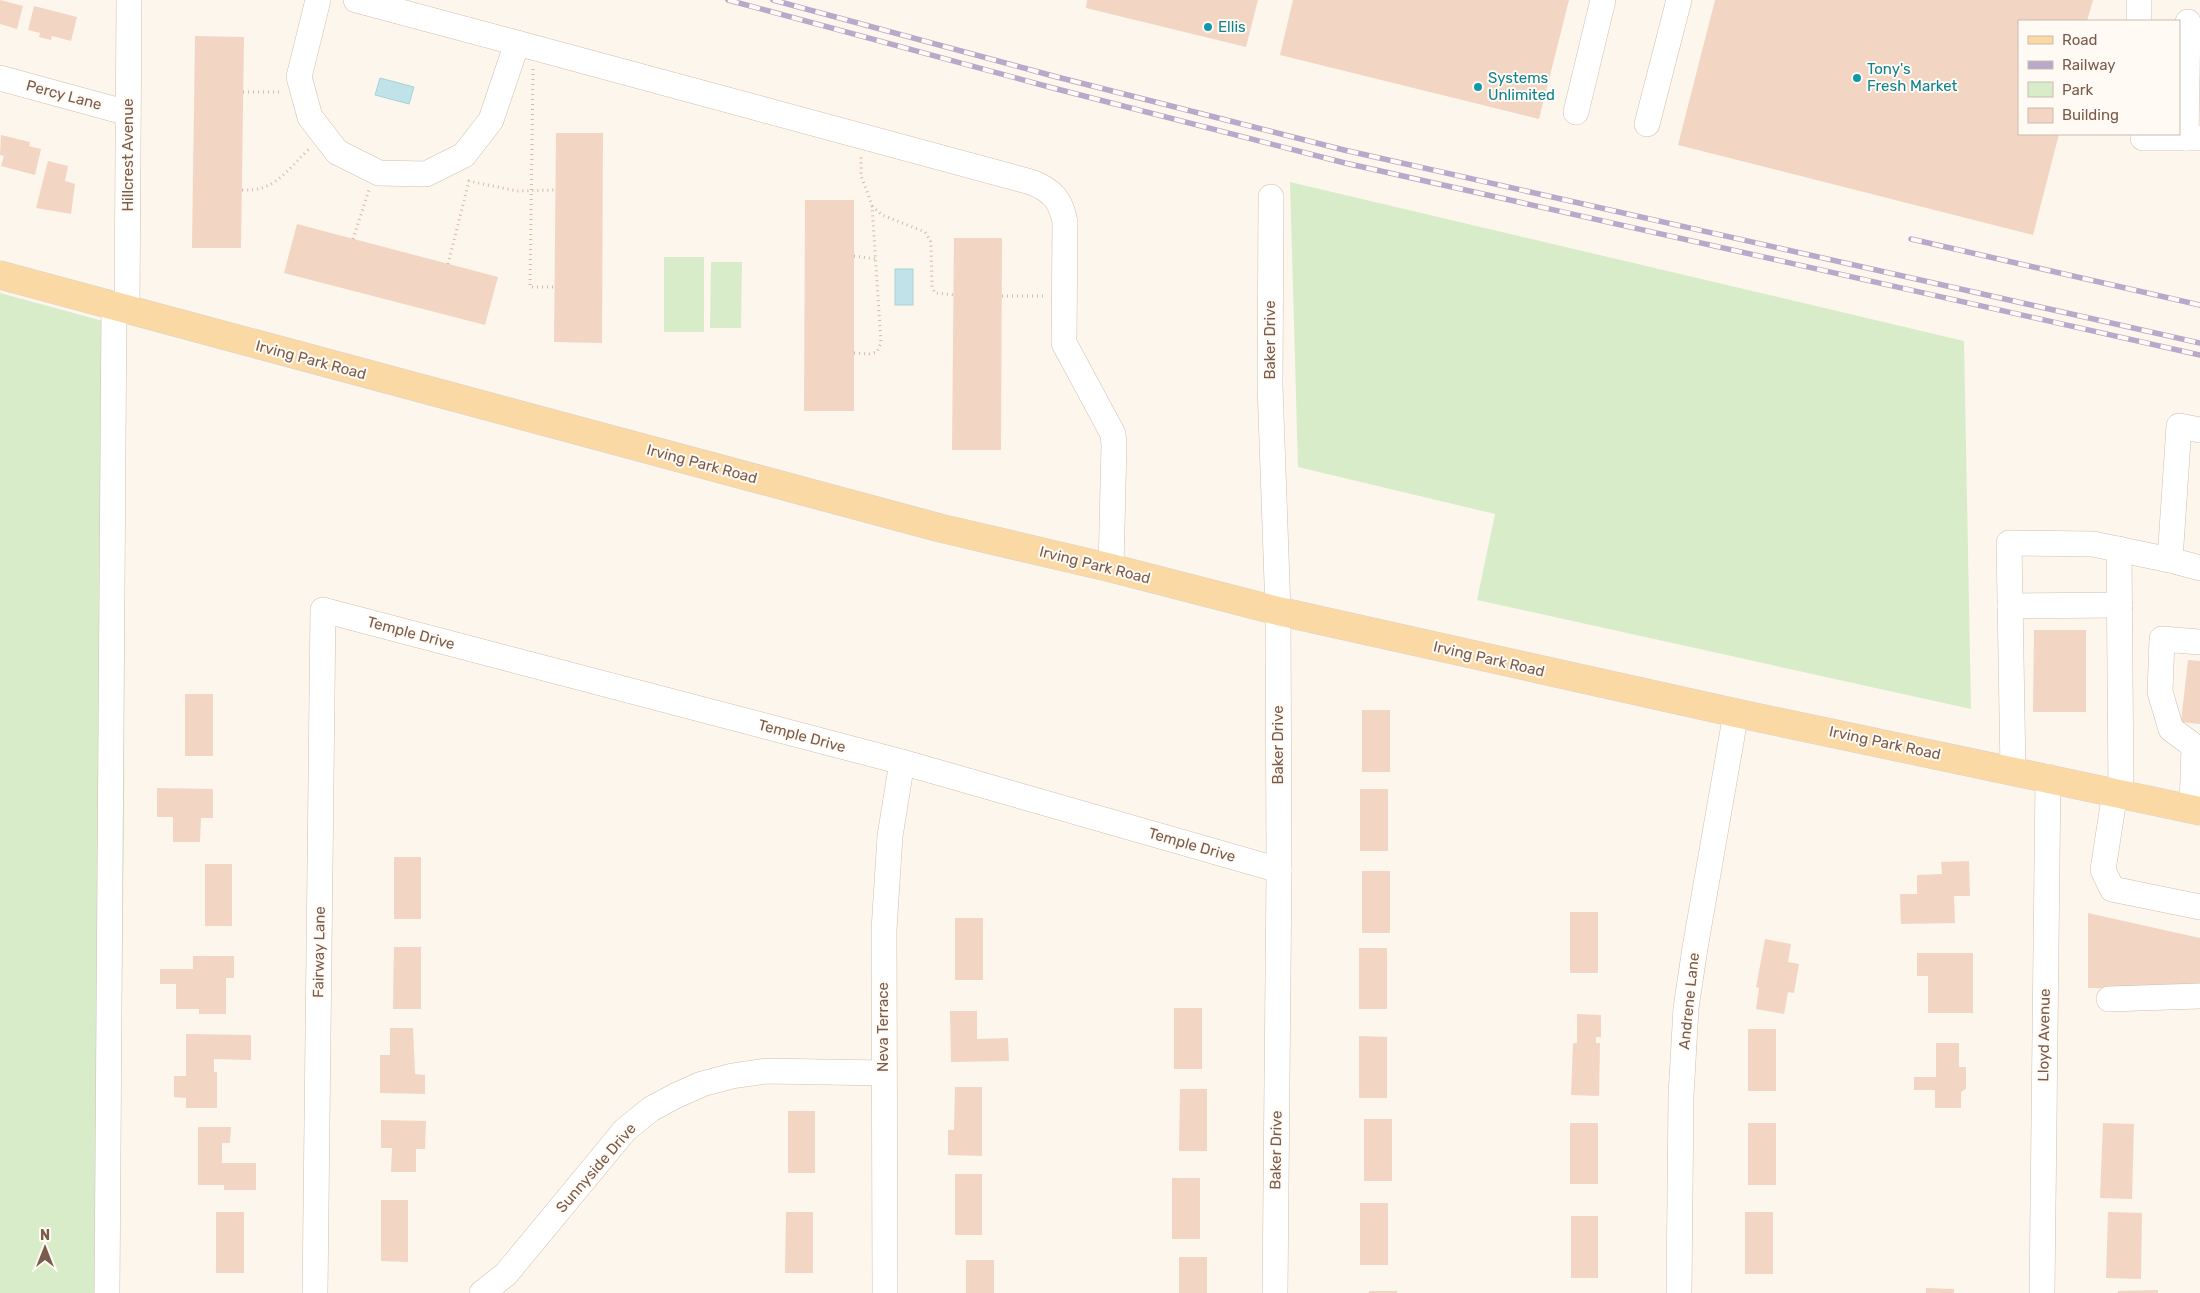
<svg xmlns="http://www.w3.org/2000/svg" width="2200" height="1293" viewBox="0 0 2200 1293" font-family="Rubik,sans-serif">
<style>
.green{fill:#d8ecc9}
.water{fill:#bfe3e8;stroke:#a5d3da}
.building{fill:#f3d5c3}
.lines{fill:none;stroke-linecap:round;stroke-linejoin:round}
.minor-casing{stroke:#d1beb0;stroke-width:26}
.major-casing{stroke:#dad1cd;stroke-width:29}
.path{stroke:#d9b8a5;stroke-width:3;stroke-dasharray:1 4;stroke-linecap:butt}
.minor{stroke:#fff;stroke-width:25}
.major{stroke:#fbd9a5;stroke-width:28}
.rail-casing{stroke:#b9a8c9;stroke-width:5.5}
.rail{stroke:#fffaf3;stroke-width:4;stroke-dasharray:11;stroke-linecap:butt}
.culture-dot{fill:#0f9aa8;stroke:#fffaf3;stroke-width:2}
.labels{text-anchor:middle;stroke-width:4;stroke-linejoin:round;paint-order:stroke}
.culture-label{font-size:15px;fill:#0d838f;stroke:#fffaf3;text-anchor:start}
.street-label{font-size:15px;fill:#7a5c4d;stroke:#fffaf3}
</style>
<rect width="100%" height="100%" fill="#fdf6ec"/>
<g class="green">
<polygon points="1290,182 1964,341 1971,709 1477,600 1495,514 1298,467"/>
<rect x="664" y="257" width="40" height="75"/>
<polygon points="711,262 742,262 741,328 710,328"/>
<polygon points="0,293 125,327 124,832 118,1293 0,1293"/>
</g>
<g class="water">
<polygon points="380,78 414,87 409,104 375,95"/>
<rect x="895" y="269" width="18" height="36"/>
</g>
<g class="building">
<polygon points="0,0 23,6 17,29 0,24"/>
<polygon points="1087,0 1258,0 1246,47 1086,8"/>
<polygon points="1293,0 1569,0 1539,119 1280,55"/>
<polygon points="1715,0 2093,0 2087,21 2019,21 2019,134 2059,134 2033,235 1678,145"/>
<polygon points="34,6 77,17 71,41 52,36 51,40 39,37 40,33 28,30"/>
<polygon points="195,36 244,37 241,248 192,248"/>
<polygon points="556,133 603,133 602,343 554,342"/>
<polygon points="1,135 30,142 29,146 41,149 35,175 1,166 4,156 0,155"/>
<polygon points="48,161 68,166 65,181 75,184 71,214 36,208"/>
<polygon points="805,200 854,200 854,411 804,411"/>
<polygon points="297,224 498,277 485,325 284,273"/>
<polygon points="954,238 1002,238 1001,450 952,450"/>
<polygon points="2034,630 2086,630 2086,712 2033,712"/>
<polygon points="2188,660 2200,661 2200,724 2181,722"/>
<rect x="185" y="694" width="28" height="62"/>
<rect x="1362" y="710" width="28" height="62"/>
<polygon points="157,788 213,789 213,818 201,818 200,842 173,842 173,817 157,817"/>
<rect x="1360" y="789" width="28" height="62"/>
<rect x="394" y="857" width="27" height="62"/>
<polygon points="1969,861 1970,896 1954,896 1955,923 1901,924 1900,894 1917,894 1917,875 1942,874 1941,862"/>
<rect x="205" y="864" width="27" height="62"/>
<rect x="1362" y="871" width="28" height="62"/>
<rect x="1570" y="912" width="28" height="61"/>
<polygon points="2088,913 2200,938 2200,990 2088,988"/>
<rect x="955" y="918" width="28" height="62"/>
<polygon points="1765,939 1791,944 1788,962 1799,964 1794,993 1788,992 1784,1014 1756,1009 1759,988 1756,987"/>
<polygon points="394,947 421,947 421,1009 393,1009"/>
<rect x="1359" y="948" width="28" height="61"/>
<polygon points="1917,953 1973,953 1973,1013 1928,1013 1928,976 1917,976"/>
<polygon points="193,956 234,956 234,978 226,978 226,1014 199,1014 199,1009 176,1009 176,984 160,984 160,969 193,969"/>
<rect x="1174" y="1008" width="28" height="61"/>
<polygon points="950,1011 977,1011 977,1039 1008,1038 1009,1061 951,1062"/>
<polygon points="1577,1014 1601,1015 1601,1037 1596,1037 1596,1043 1600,1043 1599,1096 1571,1095 1573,1043 1577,1043"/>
<polygon points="390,1028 413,1028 415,1074 425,1075 425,1094 380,1093 380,1055 390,1055"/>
<rect x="1748" y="1029" width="28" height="62"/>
<polygon points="186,1034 251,1035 251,1060 214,1059 214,1072 217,1072 217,1108 186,1108 186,1098 174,1097 174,1076 186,1076"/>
<polygon points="1359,1036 1387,1037 1387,1098 1359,1098"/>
<polygon points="1936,1043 1959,1043 1959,1067 1966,1067 1966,1089 1961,1092 1961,1108 1935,1108 1935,1090 1914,1090 1914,1077 1936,1077"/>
<polygon points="955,1087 982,1087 982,1156 948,1155 948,1130 954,1130"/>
<polygon points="1180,1089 1207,1089 1207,1151 1179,1151"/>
<rect x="788" y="1111" width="27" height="62"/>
<rect x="1364" y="1119" width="28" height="62"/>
<polygon points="381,1120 426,1121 425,1149 416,1149 416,1172 391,1172 392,1148 381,1148"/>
<rect x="1570" y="1123" width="28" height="61"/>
<rect x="1748" y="1123" width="28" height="62"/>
<polygon points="2103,1123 2134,1124 2132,1199 2100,1198"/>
<polygon points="198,1127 231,1127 230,1143 222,1143 222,1163 256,1163 256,1190 224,1190 224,1185 198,1185"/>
<rect x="955" y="1174" width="27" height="61"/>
<rect x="1172" y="1178" width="28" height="61"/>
<polygon points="381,1200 408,1200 408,1262 381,1261"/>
<rect x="1360" y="1203" width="28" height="62"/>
<rect x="216" y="1212" width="28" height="61"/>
<polygon points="786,1212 813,1212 813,1273 785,1273"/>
<rect x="1745" y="1212" width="28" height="62"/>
<polygon points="2108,1212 2142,1213 2141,1279 2106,1278"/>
<rect x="1571" y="1216" width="27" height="62"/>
<rect x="1179" y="1257" width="28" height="36"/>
<rect x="966" y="1260" width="28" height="33"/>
<polygon points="1926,1288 1954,1289 1954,1293 1926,1293"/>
<polygon points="2158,1290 2158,1293 2118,1293 2118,1291"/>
<rect x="1369" y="1291" width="28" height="2"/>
</g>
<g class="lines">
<g class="minor-casing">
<g id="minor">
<polyline points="318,0 299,77 310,117 337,152 379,173 426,174 464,155 491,120 517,43 356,0"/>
<polyline points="2139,0 2139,21"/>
<path d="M517 43 1031 182C1052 190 1061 200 1065 222L1064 343 1113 434 1114 445 1111 568"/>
<polyline points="0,78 128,113"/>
<polyline points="1576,112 1603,0"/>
<polyline points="1647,124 1679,0"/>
<polyline points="2143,134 2143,138 2200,138"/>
<polyline points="2186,138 2188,22"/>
<polyline points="1271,197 1270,385 1278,611 1279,870 1275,1293"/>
<polyline points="127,310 129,0"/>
<polyline points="2119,549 2121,793"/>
<polyline points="2170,560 2200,568"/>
<polyline points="2010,606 2120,605"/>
<polyline points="2013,770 2009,543 2093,544 2170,560 2179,426 2200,430"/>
<polyline points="2115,792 2103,870 2112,889 2200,907"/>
<polyline points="2192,809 2194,746 2171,729 2160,692 2162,639 2200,642"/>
<polyline points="2109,999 2200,996"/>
<polyline points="107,1293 114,307"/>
<polyline points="315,1293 323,610 902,762 1279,870"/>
<polyline points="482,1293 506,1274 625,1130 651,1109 675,1096 702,1084 732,1076 766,1071 883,1073"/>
<polyline points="885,1293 884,930 890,836 902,762"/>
<polyline points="1679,1293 1681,1096 1686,1008 1695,948 1736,713"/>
<polyline points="2042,1293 2048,777"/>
</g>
</g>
<g class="major-casing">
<polyline id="major" points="0,275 940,528 1111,568 1278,611 1736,713 2200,811"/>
</g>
<g class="path">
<polyline points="533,69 530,287 555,287"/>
<polyline points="243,92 281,92"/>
<path d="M242 190C275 192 287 170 309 149"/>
<polyline points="872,206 882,215 925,232 931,242 932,287 935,293 954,295"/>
<polyline points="353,239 369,190"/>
<polyline points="854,256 875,259"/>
<polyline points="448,264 469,181 517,191 556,190"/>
<polyline points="1002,296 1044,296"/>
<polyline points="854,353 869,354 877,352 881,343 872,205 861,176 861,157"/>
</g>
<use href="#minor" class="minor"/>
<use href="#major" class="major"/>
<g class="rail-casing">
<g id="rail">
<polyline points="728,0 1053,88 1345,163 2200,355"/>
<polyline points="773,0 1057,77 1344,150 2200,343"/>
<polyline points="1911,239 2200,305"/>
</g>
</g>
<use href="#rail" class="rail"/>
</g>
<g class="culture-dot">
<circle cx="1208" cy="27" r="5"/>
<circle cx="1857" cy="78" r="5"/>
<circle cx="1478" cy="87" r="5"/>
</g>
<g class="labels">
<g class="culture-label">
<text x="1218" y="32">Ellis</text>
<text x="1867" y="74">Tony's<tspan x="1867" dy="17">Fresh Market</tspan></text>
<text x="1488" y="83">Systems<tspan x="1488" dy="17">Unlimited</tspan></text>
</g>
<g class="street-label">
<text transform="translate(64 95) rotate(15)" y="5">Percy Lane</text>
<text transform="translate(128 155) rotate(-90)" y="5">Hillcrest Avenue</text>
<text transform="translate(1270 340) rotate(-90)" y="5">Baker Drive</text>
<text transform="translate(311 360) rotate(15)" y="5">Irving Park Road</text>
<text transform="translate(702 464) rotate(15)" y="5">Irving Park Road</text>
<text transform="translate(1095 565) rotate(14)" y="5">Irving Park Road</text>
<text transform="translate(411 633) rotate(15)" y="5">Temple Drive</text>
<text transform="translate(1489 659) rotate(13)" y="5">Irving Park Road</text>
<text transform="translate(802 736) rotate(15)" y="5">Temple Drive</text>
<text transform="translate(1885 743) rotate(12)" y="5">Irving Park Road</text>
<text transform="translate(1278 745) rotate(-90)" y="5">Baker Drive</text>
<text transform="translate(1192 845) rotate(16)" y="5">Temple Drive</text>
<text transform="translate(319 952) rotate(-89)" y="5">Fairway Lane</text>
<text transform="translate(1689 1001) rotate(-84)" y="5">Andrene Lane</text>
<text transform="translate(883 1027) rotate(-90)" y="5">Neva Terrace</text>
<text transform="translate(2044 1035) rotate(-89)" y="5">Lloyd Avenue</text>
<text transform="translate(1276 1150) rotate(-89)" y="5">Baker Drive</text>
<text transform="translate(596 1168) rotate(-49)" y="5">Sunnyside Drive</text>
</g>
</g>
<rect x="2018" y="20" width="162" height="115" fill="#fffaf3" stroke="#cabbb1"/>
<rect x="2028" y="36" width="25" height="8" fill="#fbd9a5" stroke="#cabbb1"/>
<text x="2062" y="45" font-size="15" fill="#7a5c4d">Road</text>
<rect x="2028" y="61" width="25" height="8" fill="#b9a8c9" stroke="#cabbb1"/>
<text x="2062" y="70" font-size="15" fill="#7a5c4d">Railway</text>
<rect x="2028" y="82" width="25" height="15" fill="#d8ecc9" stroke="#cabbb1"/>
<text x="2062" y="95" font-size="15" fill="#7a5c4d">Park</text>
<rect x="2028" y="108" width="25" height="15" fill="#f3d5c3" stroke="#cabbb1"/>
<text x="2062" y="120" font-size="15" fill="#7a5c4d">Building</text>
<g transform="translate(45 1248)" stroke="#fffaf3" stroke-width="4" paint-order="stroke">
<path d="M0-4L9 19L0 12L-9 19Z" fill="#7a5c4d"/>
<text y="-8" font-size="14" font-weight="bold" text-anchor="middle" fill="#7a5c4d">N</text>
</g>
</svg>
